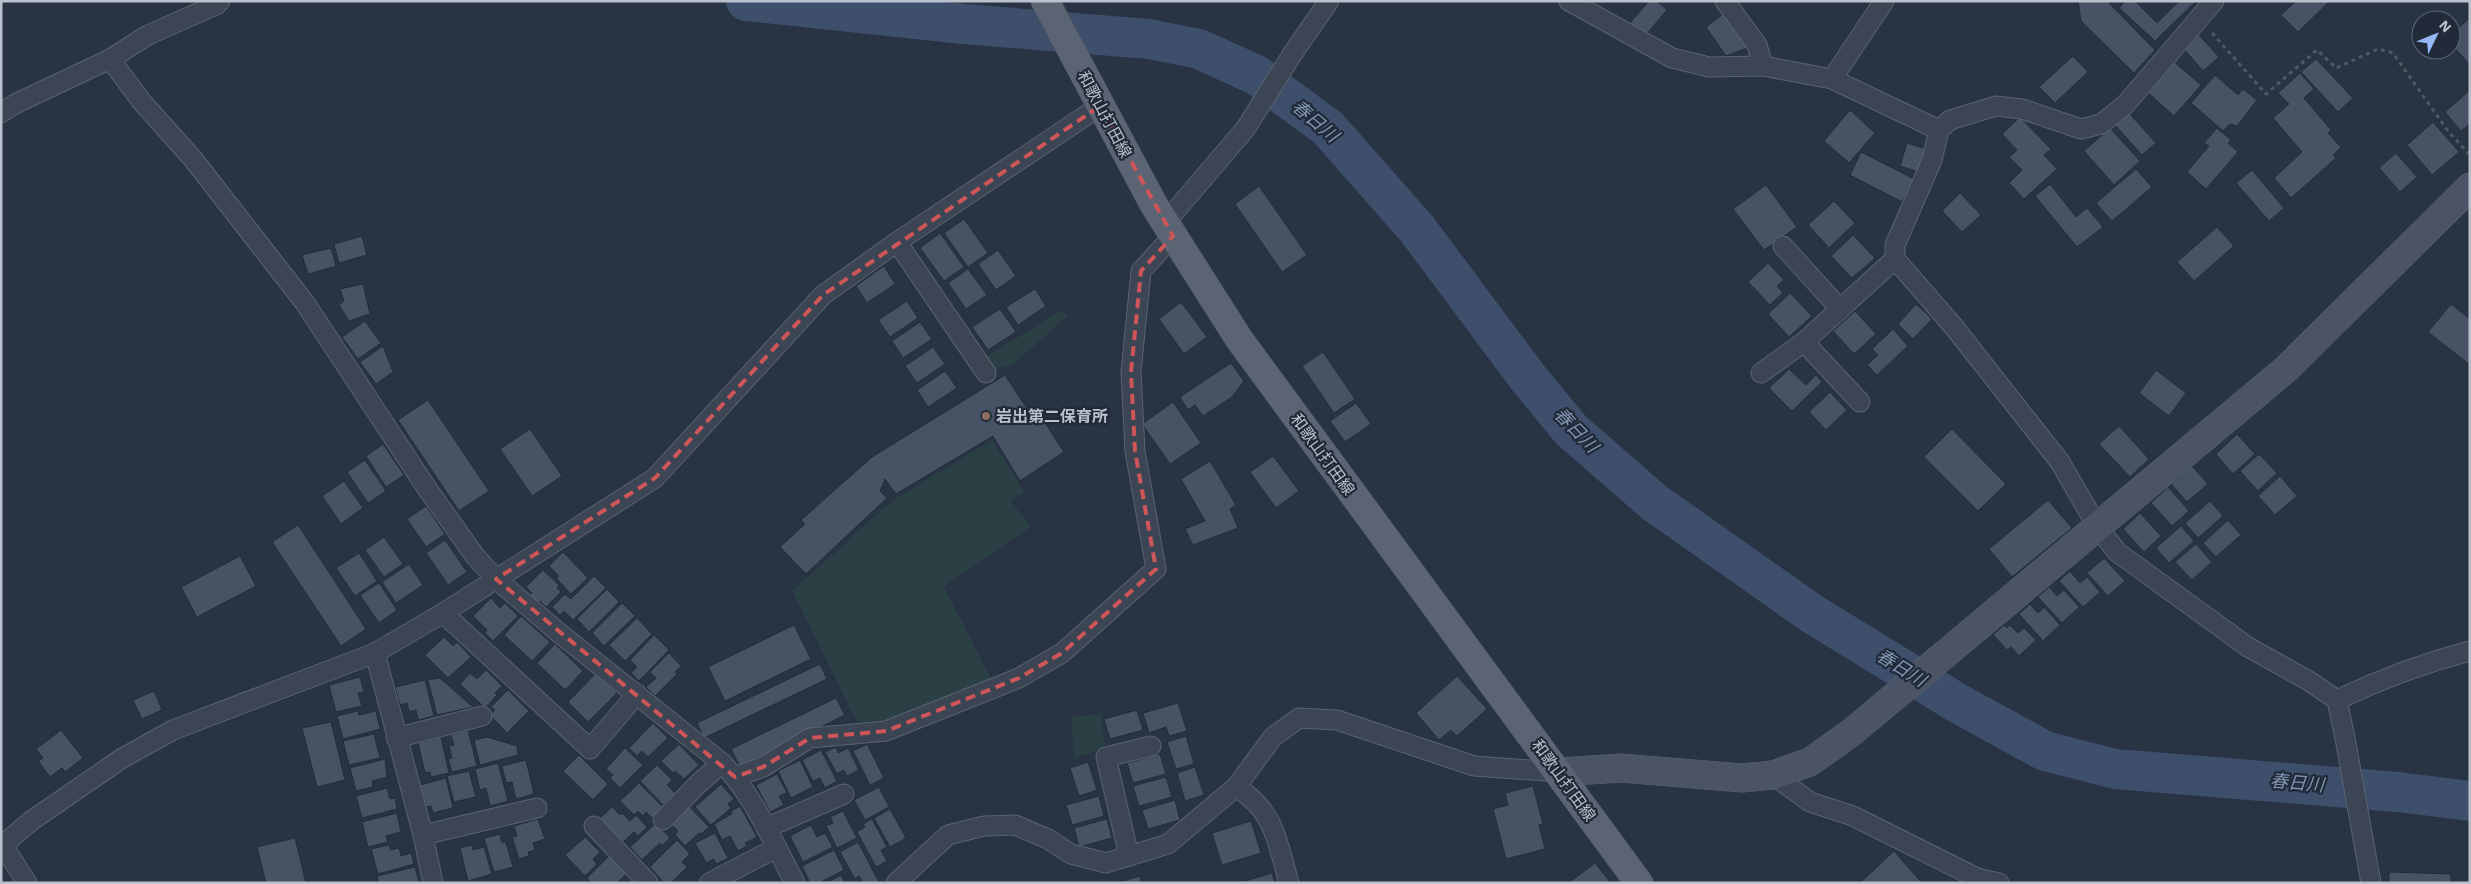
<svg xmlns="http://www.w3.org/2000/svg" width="2471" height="884" viewBox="0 0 2471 884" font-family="'Work Sans','Noto Sans JP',sans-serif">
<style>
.green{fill:#2a4044}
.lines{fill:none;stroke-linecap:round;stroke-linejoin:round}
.river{stroke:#3e4f6c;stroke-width:40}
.building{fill:#475365;stroke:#232c3a}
.street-casing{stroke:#5b6370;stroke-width:21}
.secondary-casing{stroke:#5b6370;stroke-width:29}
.primary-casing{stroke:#464e5c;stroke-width:29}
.path{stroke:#485d60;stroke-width:3;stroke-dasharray:4 4;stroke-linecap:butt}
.street{stroke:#3c4553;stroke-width:19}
.secondary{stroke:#4a5466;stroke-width:28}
.primary{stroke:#5b6473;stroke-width:28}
.marked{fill:none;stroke:#ce5659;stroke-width:4;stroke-dasharray:10 6;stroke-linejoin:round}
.education-dot{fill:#8d6e63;stroke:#212a38;stroke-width:2}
.labels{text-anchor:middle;stroke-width:4.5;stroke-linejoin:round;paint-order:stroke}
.street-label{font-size:16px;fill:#bac0cc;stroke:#212a38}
.poi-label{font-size:16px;font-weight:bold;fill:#bac0cc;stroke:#212a38;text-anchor:start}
.water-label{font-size:18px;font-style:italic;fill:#8295b2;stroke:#212a38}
</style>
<rect width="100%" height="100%" fill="#283343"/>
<g class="green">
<polygon points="1062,310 1068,316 1014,363 992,370 984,358"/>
<polygon points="992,440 1024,492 1011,501 1030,527 944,587 993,682 890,721 857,722 792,591 893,500"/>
<polygon points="1101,714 1105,748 1074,758 1071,717"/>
</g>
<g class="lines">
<polyline class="river" points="746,1 964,24 1149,39 1199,49 1256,75 1328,128 1417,229 1529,379 1571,430 1655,503 1811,613 1959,704 2045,751 2115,769 2398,792 2470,801"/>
</g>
<g class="building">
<polygon points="1649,1 1657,1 1667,10 1645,36 1630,23"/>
<polygon points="2078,1 2107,1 2155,50 2134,73 2081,21"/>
<polygon points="2125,1 2135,1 2157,23 2179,1 2196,1 2155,41 2119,8"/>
<polygon points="2296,1 2330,1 2298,32 2281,15"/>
<polygon points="1723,14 1747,48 1726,56 1706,27"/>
<polygon points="2470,18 2470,65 2451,44 2451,34"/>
<polygon points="2197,33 2219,57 2203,71 2182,47"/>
<polygon points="2073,56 2088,72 2055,103 2039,87"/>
<polygon points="2316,59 2353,98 2338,112 2301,72"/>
<polygon points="2173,61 2201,85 2174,116 2146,91"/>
<polygon points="2300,73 2314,89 2304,98 2331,130 2328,133 2341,147 2333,155 2336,158 2291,198 2274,178 2302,152 2273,118 2289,104 2278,93"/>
<polygon points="2215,75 2238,95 2243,89 2257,100 2237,126 2230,124 2223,131 2191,103"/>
<polygon points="2470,90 2470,124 2461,131 2445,112"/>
<polygon points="1850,110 1875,133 1849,163 1824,141"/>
<polygon points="2128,112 2156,143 2142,155 2114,124"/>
<polygon points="2020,117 2051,149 2044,155 2057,169 2024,199 2009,183 2022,170 2009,157 2017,150 2002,134"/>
<polygon points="2433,122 2459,152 2432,175 2407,145"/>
<polygon points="2110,128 2140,161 2114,185 2084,151"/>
<polygon points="2217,128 2231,140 2228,143 2238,152 2206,189 2187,172 2209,146 2204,143"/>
<polygon points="1907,143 1926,149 1919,172 1900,166"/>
<polygon points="1861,152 1914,179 1902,202 1850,175"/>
<polygon points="2396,153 2417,177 2400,192 2379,168"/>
<polygon points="2136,169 2152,187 2112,221 2096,203"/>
<polygon points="2252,170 2284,208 2269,221 2236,183"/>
<polygon points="2050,184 2076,217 2087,208 2103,227 2077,247 2035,196"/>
<polygon points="1766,185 1797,227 1764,250 1733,209"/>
<polygon points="1259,186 1307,255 1282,272 1235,204"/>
<polygon points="1960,193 1981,215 1962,232 1942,211"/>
<polygon points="1834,201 1855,223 1829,248 1808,225"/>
<polygon points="964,219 988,253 968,267 944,233"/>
<polygon points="2217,227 2234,246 2194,281 2177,262"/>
<polygon points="940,233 964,267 944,281 920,248"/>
<polygon points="1853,235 1875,258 1852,278 1831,256"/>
<polygon points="362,236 367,255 339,263 334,244"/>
<polygon points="331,248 336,266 308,274 302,255"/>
<polygon points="998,250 1016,276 996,290 978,264"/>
<polygon points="1768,263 1784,280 1777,286 1783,293 1770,305 1748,282"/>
<polygon points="884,266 895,284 867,303 856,286"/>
<polygon points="968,269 987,295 966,309 948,283"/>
<polygon points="363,284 370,314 349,321 339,305 344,301 340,289"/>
<polygon points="1035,289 1046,306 1018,325 1006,307"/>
<polygon points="1790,293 1812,316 1789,337 1768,314"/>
<polygon points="907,301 918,318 890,337 878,320"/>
<polygon points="1181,302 1207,337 1184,354 1159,319"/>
<polygon points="1916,304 1932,319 1913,339 1898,324"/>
<polygon points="2451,304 2470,319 2470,365 2428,332"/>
<polygon points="1000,309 1016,332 988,350 972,327"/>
<polygon points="1855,311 1876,334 1854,354 1833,331"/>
<polygon points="365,321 381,343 358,359 342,337"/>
<polygon points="920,322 932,339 903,358 892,341"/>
<polygon points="1893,329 1908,346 1877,375 1867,365 1878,355 1872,349"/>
<polygon points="383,346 393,372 376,384 360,362"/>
<polygon points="933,347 945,364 917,383 905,366"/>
<polygon points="1323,352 1355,399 1334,413 1302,366"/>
<polygon points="1231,363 1244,381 1232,397 1203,416 1195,405 1188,410 1180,397"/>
<polygon points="1789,369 1806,385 1816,375 1822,382 1792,411 1769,388"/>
<polygon points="2156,370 2186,393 2169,416 2139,393"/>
<polygon points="945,371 957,388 928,407 917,390"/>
<polygon points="1005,375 1032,416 1038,412 1064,452 1020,481 993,436 896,494 885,479 880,491 887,498 806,574 780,547 805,524 801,520 872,457"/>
<polygon points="1830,392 1847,410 1826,430 1809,412"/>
<polygon points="428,400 489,491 459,511 398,420"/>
<polygon points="1173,402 1201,443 1170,464 1142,424"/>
<polygon points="1356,403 1371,424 1345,442 1330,421"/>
<polygon points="2119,426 2149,459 2130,477 2099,444"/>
<polygon points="530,429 562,476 532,496 500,449"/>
<polygon points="1952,429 2006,484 1978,511 1924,457"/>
<polygon points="2237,434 2255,454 2233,474 2216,454"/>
<polygon points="383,444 404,475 386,487 366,456"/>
<polygon points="2259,454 2277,473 2258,491 2240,471"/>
<polygon points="1273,456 1299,491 1276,508 1250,472"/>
<polygon points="365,460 386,491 368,503 347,472"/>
<polygon points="1210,461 1236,505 1230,509 1238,528 1193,545 1185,529 1205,521 1181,479"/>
<polygon points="2192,466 2208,484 2187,502 2171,484"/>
<polygon points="2280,476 2297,496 2275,515 2258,496"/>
<polygon points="344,481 363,508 341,524 322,496"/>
<polygon points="2168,487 2189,511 2172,526 2151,503"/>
<polygon points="2048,500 2072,528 2012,577 1989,549"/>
<polygon points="2210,501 2223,516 2198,538 2185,523"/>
<polygon points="426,506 445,534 426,547 407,519"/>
<polygon points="2140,513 2161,536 2144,552 2123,529"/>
<polygon points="2228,520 2241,535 2216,557 2203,543"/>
<polygon points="298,525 366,629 341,646 272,542"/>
<polygon points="2181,526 2194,541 2169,563 2156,548"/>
<polygon points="384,537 403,564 384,577 365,550"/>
<polygon points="445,540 467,572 448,585 426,553"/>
<polygon points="2196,544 2212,562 2192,580 2175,562"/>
<polygon points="563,552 588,578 571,594 556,578 559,576 549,566"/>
<polygon points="359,553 377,581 355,596 336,568"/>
<polygon points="240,556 256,586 197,617 181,587"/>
<polygon points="2104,558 2125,581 2108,596 2087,573"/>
<polygon points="409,564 423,585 396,603 382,582"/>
<polygon points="543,570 559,585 557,588 561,592 546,607 540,601 537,604 529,596 532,593 526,587"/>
<polygon points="2070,571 2080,583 2087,577 2100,592 2083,607 2059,581"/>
<polygon points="594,576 606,588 573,620 564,611 560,615 552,607 565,594 571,599"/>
<polygon points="379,583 397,610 379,623 360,595"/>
<polygon points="2049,587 2057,596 2064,590 2079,607 2062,623 2038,597"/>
<polygon points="607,589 619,602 589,632 577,619"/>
<polygon points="491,598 500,608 505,603 518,616 493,641 485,633 487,630 473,616"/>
<polygon points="622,603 635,616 604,646 592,633"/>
<polygon points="2030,604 2038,613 2044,607 2060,625 2043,641 2019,614"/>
<polygon points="521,616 550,642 532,661 504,635"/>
<polygon points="637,618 652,634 625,661 609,645"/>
<polygon points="794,625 811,659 725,701 708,667"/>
<polygon points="2004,625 2007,628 2010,625 2018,633 2024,628 2036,640 2019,656 2011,647 2007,650 1993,635"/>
<polygon points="654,635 669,650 639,681 631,673 637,667 630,660"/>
<polygon points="444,637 453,646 457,642 471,657 448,678 425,655"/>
<polygon points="555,644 583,671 565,690 537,663"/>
<polygon points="669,653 681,666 675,672 677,674 655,696 646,687 656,678 650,672"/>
<polygon points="820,664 827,679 704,738 697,723"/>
<polygon points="486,670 502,686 495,693 497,695 485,708 460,684 470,673 477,679"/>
<polygon points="596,673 617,693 588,722 568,702"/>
<polygon points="1457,676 1487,709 1457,736 1451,730 1439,740 1416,713"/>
<polygon points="360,677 364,692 358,693 362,706 336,712 329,685"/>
<polygon points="440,678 473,707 437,715 428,680"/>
<polygon points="425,680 434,716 418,720 416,710 409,712 407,703 400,705 395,687"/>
<polygon points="508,690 529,711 507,733 490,715 495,710 491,707"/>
<polygon points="154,691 162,710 142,719 133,700"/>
<polygon points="836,698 845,715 740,767 731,749"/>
<polygon points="1178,703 1187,731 1169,736 1166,727 1149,733 1143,713"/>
<polygon points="1137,710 1143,730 1110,739 1104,719"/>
<polygon points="358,711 359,715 376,711 380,729 343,739 337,716"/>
<polygon points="331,722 345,780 317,787 302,728"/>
<polygon points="653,723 668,738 648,757 642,751 637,756 629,748"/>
<polygon points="61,730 83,758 65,772 62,768 50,777 38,761 43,758 36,749"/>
<polygon points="468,730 477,766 452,772 448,759 452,758 449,746 454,745 451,735"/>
<polygon points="374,734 380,758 349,765 343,741"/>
<polygon points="1186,736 1194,764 1176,769 1167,742"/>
<polygon points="441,737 449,773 431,777 430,772 425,773 418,743"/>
<polygon points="487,737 517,746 518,755 480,765 474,740"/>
<polygon points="679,744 699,765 684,779 675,771 673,773 661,761"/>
<polygon points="867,744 884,778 870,785 853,751"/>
<polygon points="836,747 838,753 848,748 859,770 847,776 844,770 837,774 825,752"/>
<polygon points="625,748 643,765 620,788 610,778 613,775 606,769"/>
<polygon points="821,750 837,781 825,788 820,778 813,781 802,760"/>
<polygon points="1160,754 1166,774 1133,783 1127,763"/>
<polygon points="579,755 608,784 593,800 563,771"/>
<polygon points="385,759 387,777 372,781 373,787 356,791 350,768"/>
<polygon points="526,760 534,794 516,799 512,782 506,783 502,766"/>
<polygon points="800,760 813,787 791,798 778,771"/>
<polygon points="1088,762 1097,790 1079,796 1070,768"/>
<polygon points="498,763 508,801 490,806 486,788 480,790 475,769"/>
<polygon points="657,765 672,780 667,785 675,793 663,805 640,781"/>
<polygon points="1195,767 1204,795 1185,801 1177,773"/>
<polygon points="469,771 476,797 454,802 447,776"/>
<polygon points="777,774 787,793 779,796 784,805 770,812 756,785"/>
<polygon points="1166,777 1172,797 1139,806 1133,786"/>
<polygon points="446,778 453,808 433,813 431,806 426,807 420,785"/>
<polygon points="639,783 663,807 652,818 646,812 643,816 638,811 634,815 620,801"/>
<polygon points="721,784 734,799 728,804 731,808 711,825 695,807"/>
<polygon points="1533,786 1543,824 1539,825 1545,849 1506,859 1493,809 1508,805 1505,793"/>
<polygon points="879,787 889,807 865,820 854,800"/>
<polygon points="387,788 390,799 395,798 397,809 362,818 356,796"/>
<polygon points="1099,796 1104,816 1072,825 1066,805"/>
<polygon points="1175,800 1180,820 1148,829 1142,810"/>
<polygon points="689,806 709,827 701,834 699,833 685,846 675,835 678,831 671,824"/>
<polygon points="740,806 757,837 745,843 747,846 738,851 730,836 722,840 714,824 732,814 731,811"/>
<polygon points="612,807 620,815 622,813 630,821 636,815 647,827 638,836 634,832 623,842 600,818"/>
<polygon points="890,809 906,838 890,847 874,818"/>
<polygon points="843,811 857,838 837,848 826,826 833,823 830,817"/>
<polygon points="397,813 401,832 386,836 388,842 368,847 362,822"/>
<polygon points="538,819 545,839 533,843 535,850 528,852 529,856 519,859 512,837 517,836 514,826"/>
<polygon points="872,819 887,847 881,850 887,861 876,867 857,832 865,827 863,824"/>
<polygon points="1107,819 1112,838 1079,847 1074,828"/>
<polygon points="1251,821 1261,853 1222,865 1212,833"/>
<polygon points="656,823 670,838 662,846 660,843 642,860 630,847"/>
<polygon points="811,825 817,837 825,833 833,847 803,862 790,836"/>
<polygon points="715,833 728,858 716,864 714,859 706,863 695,843"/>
<polygon points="500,834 502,843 506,842 513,867 494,872 484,838"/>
<polygon points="585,837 600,852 593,859 597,864 585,876 565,855"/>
<polygon points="295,838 306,883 266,883 257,847"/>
<polygon points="677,840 690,854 682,862 687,867 671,883 664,883 650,867"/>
<polygon points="858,842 879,882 878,883 863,883 859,876 855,879 840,852"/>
<polygon points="389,845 391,850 399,848 401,856 411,853 414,864 378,874 371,849"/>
<polygon points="472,845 473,850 484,847 492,874 468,881 460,848"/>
<polygon points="834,850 844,870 819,883 810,883 802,866"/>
<polygon points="1894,851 1922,883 1860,883"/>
<polygon points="609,856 626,874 617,883 591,883 587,878"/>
<polygon points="1595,863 1611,883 1570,883 1570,882"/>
<polygon points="415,867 419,883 379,883 377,876"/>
<polygon points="2389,872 2451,874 2451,883 2389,883"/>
<polygon points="1272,873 1275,883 1239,883"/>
<polygon points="841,875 845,883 826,883"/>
<polygon points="1140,876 1142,883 1116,883"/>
</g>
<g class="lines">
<g class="street-casing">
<g id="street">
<polyline points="1569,1 1672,58 1709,67 1763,66 1832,79 1939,130"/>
<polyline points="1725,1 1757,45 1763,66"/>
<polyline points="2214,1 2125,105 2101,124 2081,129 2022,109 1996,106 1950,120 1939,130 1932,160 1895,245 1895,259 1954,327 2060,462 2097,526 2117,552 2248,647 2309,681 2337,700 2345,738 2371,883"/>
<path d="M110 59 142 102 193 159 305 303 426 487 475 556 496 579 558 632 722 763C754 796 773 842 795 883"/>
<polyline points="1832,79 1884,1"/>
<polyline points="1,113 15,104 110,59 148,35 216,5 220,1"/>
<polyline points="1165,223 1246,128 1293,53 1329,1"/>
<polyline points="897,242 986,373"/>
<polyline points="1783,246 1840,309"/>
<polyline points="1804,342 1860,402"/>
<polyline points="1761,373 1804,342 1895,259"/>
<polyline points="443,613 590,749 637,694"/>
<polyline points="375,653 423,835 433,883"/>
<path d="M2337 700C2379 680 2424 663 2470 651"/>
<polyline points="396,738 482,716"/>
<polyline points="1773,775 1810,802 1853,816 1977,878 1999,883"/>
<polyline points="735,777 763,767 810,738 886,731 1019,678 1062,653 1156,569 1135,451 1131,372 1141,271 1173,236"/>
<path d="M1236 787C1275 811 1277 841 1289 883"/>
<polyline points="663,820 698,784 722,763"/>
<polyline points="594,826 648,883"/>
<polyline points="766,828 844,794"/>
<polyline points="423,835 537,808"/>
<polyline points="1,842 27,883"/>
<polyline points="4,844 31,821 121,759 173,730 375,653 443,613 655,478 823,295 897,242 1100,106"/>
<polyline points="1129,856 1106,757 1151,746"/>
<polyline points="709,883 776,848"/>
<polyline points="896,883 948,835 984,826 1015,825 1048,839 1071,854 1106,863 1168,844 1236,787 1273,737 1299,718 1337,720 1474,766 1558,772"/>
</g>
</g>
<g class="secondary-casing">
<polyline id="secondary" points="1558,772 1621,768 1742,778 1773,775 1810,762 1852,732 2286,369 2470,187"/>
</g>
<g class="primary-casing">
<polyline id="primary" points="1045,1 1154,205 1239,339 1639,883"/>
</g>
<polyline class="path" points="2212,33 2266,94 2317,50 2336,68 2378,49 2393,53 2448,131 2470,155"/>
<use href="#street" class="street"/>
<use href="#secondary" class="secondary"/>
<use href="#primary" class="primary"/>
</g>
<path class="marked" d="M1100 106 1173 236 1141 271 1131 372 1135 451 1156 569 1062 653 1019 678 886 731 810 738 763 767 735 777 496 579 655 478 823 295Z"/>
<circle class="education-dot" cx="986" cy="416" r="5"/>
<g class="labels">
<g class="street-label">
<text transform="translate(1105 114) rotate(62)" y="6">和歌山打田線</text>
<text transform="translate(1323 454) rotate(54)" y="6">和歌山打田線</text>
<text transform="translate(1564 780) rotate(54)" y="6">和歌山打田線</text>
</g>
<g class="poi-label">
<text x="996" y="422">岩出第二保育所</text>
</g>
<g class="water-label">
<text transform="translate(1315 121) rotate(40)" y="6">春日川</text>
<text transform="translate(1576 430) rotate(46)" y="6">春日川</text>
<text transform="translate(1901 668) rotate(32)" y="6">春日川</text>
<text transform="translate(2297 783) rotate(5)" y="6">春日川</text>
</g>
</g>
<rect width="2471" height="884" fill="none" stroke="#bac0cc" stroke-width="5"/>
<g transform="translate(2436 35) rotate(47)"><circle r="24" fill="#212a38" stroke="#5e6673"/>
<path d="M0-4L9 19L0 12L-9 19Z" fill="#95b7f6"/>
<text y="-8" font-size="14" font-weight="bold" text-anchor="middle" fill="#bac0cc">N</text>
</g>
</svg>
